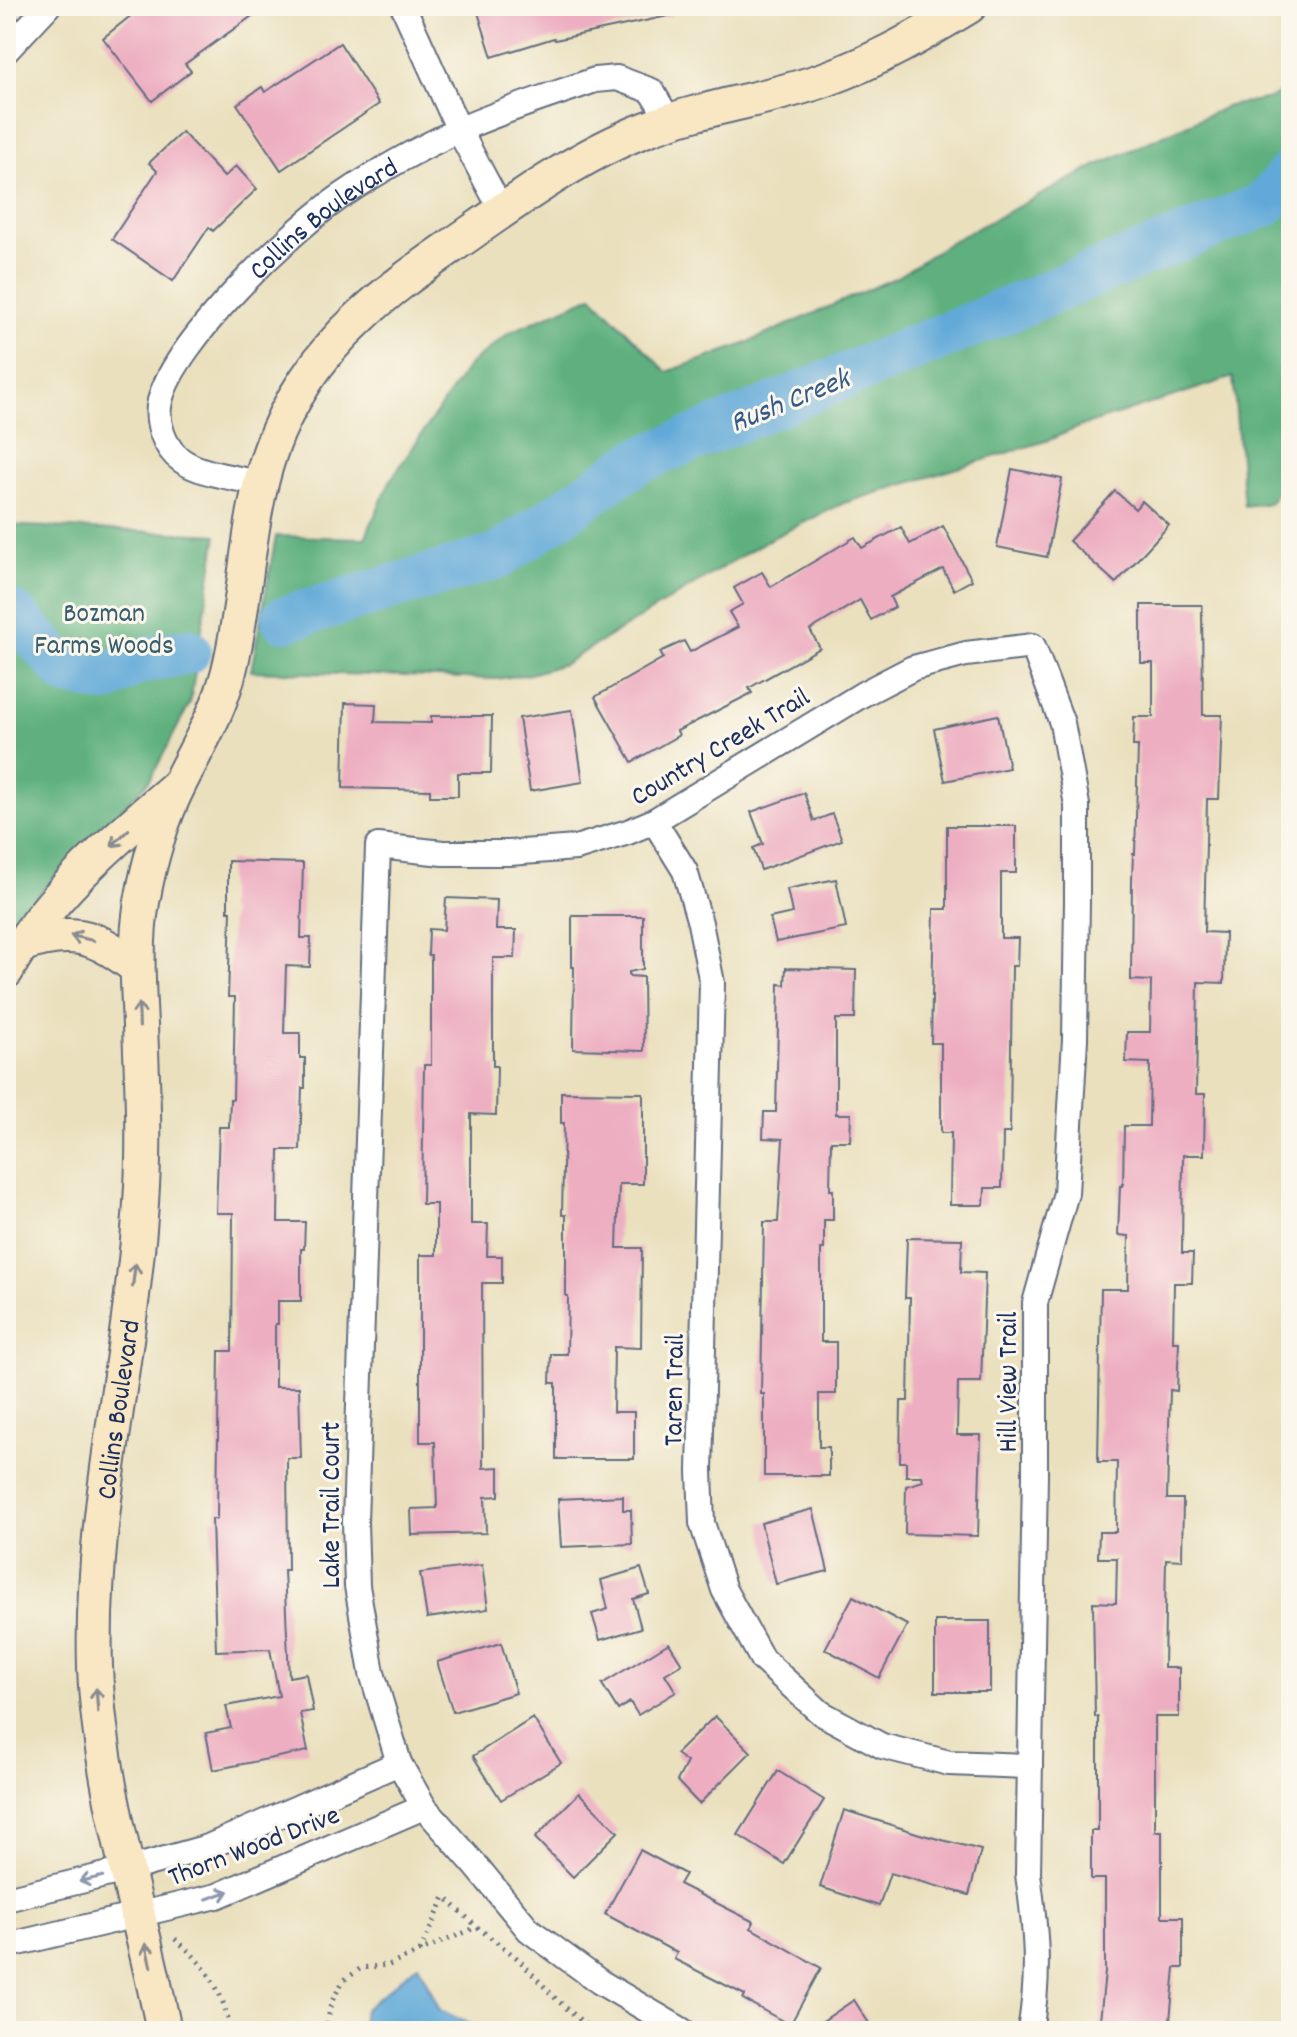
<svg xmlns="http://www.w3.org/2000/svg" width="1297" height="2037" viewBox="0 0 1297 2037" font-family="Dekko,sans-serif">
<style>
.forest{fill:#5fb07e;stroke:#3d706e;stroke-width:2}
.water{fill:#61a9d8;stroke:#3e6c9b;stroke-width:2}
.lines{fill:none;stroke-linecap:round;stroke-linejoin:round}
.river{stroke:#61a9d8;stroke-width:46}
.building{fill:#edaec1}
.street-casing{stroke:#636d80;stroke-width:28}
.secondary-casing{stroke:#636d80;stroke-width:38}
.path{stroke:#636d80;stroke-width:5;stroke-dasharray:2 6;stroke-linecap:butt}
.street{stroke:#fff;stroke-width:24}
.secondary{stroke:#f9e7c3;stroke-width:34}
.oneway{stroke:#8a8b90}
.oneway2{stroke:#8d97ae}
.labels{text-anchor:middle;stroke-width:6;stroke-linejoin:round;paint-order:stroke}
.street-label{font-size:28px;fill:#1b2f5e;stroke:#fbf7ec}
.park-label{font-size:28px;fill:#365e6e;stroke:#fbf7ec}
.water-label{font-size:30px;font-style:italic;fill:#345a89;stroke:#fbf7ec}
</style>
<rect width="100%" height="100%" fill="#fbf7ec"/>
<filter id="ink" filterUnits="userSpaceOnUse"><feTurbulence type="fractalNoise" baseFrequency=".0125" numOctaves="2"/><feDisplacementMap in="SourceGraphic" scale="16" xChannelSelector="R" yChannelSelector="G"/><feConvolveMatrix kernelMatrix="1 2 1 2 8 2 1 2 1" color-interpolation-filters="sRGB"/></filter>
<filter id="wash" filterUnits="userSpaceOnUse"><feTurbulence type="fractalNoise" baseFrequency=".006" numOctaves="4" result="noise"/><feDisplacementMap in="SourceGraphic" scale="32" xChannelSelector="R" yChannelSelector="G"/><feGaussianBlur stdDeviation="1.8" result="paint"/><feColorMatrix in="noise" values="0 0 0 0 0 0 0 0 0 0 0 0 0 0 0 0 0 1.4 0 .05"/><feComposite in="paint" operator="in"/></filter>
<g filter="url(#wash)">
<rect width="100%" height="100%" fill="#eae0be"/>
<g class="forest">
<polygon points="1291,86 1291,469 1270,503 1244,506 1233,377 1079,427 1049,440 844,503 766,541 564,664 530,674 496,679 251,671 276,536 365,538 390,481 469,365 510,332 592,296 667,372 742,345 897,277 952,241 1098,165 1228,106 1270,98"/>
<polygon points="6,525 217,535 190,703 150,780 6,928"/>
</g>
<polygon class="water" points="418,1964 440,2010 485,2031 361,2031 364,2010"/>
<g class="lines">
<g class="river">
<polyline points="6,613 14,614 68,673 105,680 137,662 188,651"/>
<polyline points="284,619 499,556 636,462 1265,204 1291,173"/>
</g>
</g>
<g id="blocks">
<g class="building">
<polygon points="143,6 266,6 185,64 191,71 152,101 103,38"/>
<polygon points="476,6 672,6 673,15 555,40 554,38 492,57"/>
<polygon points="340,43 379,104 281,170 237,104 262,87 265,92"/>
<polygon points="182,132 224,177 236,166 257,189 213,231 209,227 173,281 112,239 157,171 149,163"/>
<polygon points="1012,469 1062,479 1047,557 997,547"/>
<polygon points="1115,491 1135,509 1142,501 1169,525 1116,583 1069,541"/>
<polygon points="943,526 972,580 954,590 943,569 890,597 895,607 871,620 860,600 810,630 820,648 749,688 752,693 677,731 679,735 632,762 595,697 663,658 660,652 684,641 690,652 738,627 729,612 743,604 734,588 762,572 771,587 855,537 862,548 901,527 910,544"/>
<polygon points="1141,605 1202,605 1203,715 1222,715 1219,799 1207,799 1204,932 1225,933 1224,983 1198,982 1196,1094 1205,1094 1204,1155 1183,1155 1182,1253 1193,1253 1192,1283 1174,1283 1173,1342 1179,1342 1177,1391 1170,1390 1167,1499 1183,1499 1182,1560 1166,1559 1164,1668 1179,1668 1179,1717 1155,1717 1155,1831 1162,1831 1162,1917 1183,1917 1183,1968 1175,1968 1169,2031 1099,2031 1105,1972 1105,1879 1091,1879 1091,1831 1098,1831 1098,1717 1095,1717 1093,1602 1116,1603 1117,1558 1098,1558 1099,1532 1116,1532 1117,1462 1098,1462 1101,1289 1128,1289 1129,1236 1118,1235 1120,1186 1123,1186 1124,1126 1149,1126 1150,1063 1126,1062 1127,1032 1150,1032 1151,981 1131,980 1132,879 1133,854 1135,854 1138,746 1133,746 1134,717 1153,717 1153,663 1141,663"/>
<polygon points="345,703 376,704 375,722 431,723 431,716 492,716 491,773 458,773 458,796 430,796 430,790 343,788"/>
<polygon points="572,710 583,782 530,791 519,718"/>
<polygon points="998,715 1009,768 945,781 934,729"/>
<polygon points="804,793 814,821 832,814 842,840 761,870 753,848 763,844 751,812"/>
<polygon points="947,826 1016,826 1016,873 1001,873 1001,938 1018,938 1017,966 1012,966 1010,1133 1003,1133 1002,1188 985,1188 984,1205 950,1205 951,1133 941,1133 941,1043 931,1043 934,909 947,909"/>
<polygon points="228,861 303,863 301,938 311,938 310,967 286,966 284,1033 300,1033 300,1058 305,1058 305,1088 302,1088 300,1150 279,1150 278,1222 305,1222 304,1249 301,1249 301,1301 278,1301 278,1324 275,1324 275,1387 299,1387 301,1458 287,1458 288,1570 284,1570 289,1677 306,1674 313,1711 300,1713 308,1751 213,1770 206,1733 231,1728 226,1706 279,1696 270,1649 216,1651 212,1519 217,1519 219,1351 232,1351 233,1213 216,1213 219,1127 229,1127 230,1099 233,1099 235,997 228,997 231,911 228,911"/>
<polygon points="836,879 846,928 776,942 770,918 792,913 787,889"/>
<polygon points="446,898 497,900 496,930 516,930 515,958 493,958 493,1066 497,1066 496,1115 471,1114 471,1224 488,1224 487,1256 502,1256 502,1283 482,1283 483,1468 499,1467 499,1496 485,1497 486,1533 412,1535 411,1509 437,1508 435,1442 420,1442 420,1255 436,1255 436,1204 422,1204 424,1065 431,1065 431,955 428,955 429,929 444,930"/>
<polygon points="572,916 643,916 643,969 629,972 629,976 643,977 644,1051 573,1049 574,967 572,967"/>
<polygon points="786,968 856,970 855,1019 836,1019 836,1114 851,1114 850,1141 831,1141 830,1190 833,1190 833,1220 824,1220 824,1249 821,1249 821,1342 836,1342 836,1394 819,1394 819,1447 829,1447 829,1476 764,1476 764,1394 761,1394 764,1222 778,1222 783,1139 763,1138 764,1112 776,1112 779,984 785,985"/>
<polygon points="561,1092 643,1093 643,1184 619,1184 617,1248 642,1248 641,1348 614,1347 613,1412 634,1412 634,1459 556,1459 556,1383 550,1383 551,1354 567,1354 568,1296 566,1296 566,1215 562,1215 564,1123 561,1123"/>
<polygon points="907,1238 962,1239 961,1272 985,1273 981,1382 958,1382 957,1435 981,1435 978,1536 905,1534 906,1486 923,1481 922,1476 906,1476 906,1462 900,1462 901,1401 908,1401 910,1298 905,1298"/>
<polygon points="623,1496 623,1510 631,1510 632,1544 561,1547 558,1499"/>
<polygon points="813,1509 828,1571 776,1584 761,1523"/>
<polygon points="482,1565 488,1609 427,1618 420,1573"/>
<polygon points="641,1568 649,1594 633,1599 641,1628 600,1640 592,1614 608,1609 601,1580"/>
<polygon points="853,1596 907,1625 879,1678 825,1649"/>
<rect x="935" y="1621" width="55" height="71"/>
<polygon points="501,1643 516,1693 453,1712 437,1662"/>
<polygon points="669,1643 682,1664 665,1674 676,1692 638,1715 630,1702 618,1710 602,1684"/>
<polygon points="715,1716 751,1752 699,1804 677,1781 687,1762 676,1754"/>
<polygon points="533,1718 561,1763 501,1800 473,1756"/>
<polygon points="778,1771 824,1800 784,1864 738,1835"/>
<polygon points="579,1793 618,1832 573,1877 535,1838"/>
<polygon points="844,1810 923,1835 981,1850 969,1895 890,1873 879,1906 820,1887"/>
<polygon points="640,1850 685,1874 679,1884 754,1922 751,1928 821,1968 790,2025 743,1999 745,1995 674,1959 677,1953 605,1914"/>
<polygon points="854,2000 874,2031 808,2031"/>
</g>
</g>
</g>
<g filter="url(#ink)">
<use href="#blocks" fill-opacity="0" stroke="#636d80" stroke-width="2"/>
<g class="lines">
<g class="street-casing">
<g id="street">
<polyline points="403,6 459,130 502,211"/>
<polyline points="6,51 48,6"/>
<path id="s1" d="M262 484C239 478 200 474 181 460 164 448 155 421 160 401 173 343 293 228 343 195 378 171 420 148 459 130 503 110 550 96 595 80L617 78 652 91 669 121"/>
<polyline points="654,821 685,871 700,923 712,983 700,1471 702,1523 724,1590 762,1659 821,1713 882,1746 949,1763 1030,1766"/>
<polyline points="6,1899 126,1870 208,1847 399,1763"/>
<polyline points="6,1946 217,1896 424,1807"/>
<path d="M683 2031 600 1982 529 1930 477 1867 424 1807 399 1763 372 1673 357 1586 355 1522 378 846 443 853H509L576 848 628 832 654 821 863 694 913 668 966 654 1033 646 1062 723 1077 805V901L1075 1039 1066 1193 1035 1303V1475L1028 1874C1036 1932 1040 1973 1030 2031"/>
</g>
</g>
<g class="secondary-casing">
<g id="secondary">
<path d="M20 945C71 928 95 934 137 968"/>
<path d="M6 971C45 898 113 841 175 788"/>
<path id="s2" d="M164 2031C140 1909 100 1791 95 1667 90 1505 134 1347 142 1186 145 1132 142 1079 140 1025 138 984 135 942 142 902 149 862 161 820 179 784 198 745 218 714 229 671 247 599 246 522 270 452 287 402 320 354 358 319 391 287 429 262 466 236 523 196 582 154 647 129 705 106 768 100 826 79 877 61 923 34 969 6"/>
</g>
</g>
<g class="path">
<path d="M175 1939C208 1966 222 1990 231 2031"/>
<polyline points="420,1951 445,1897 477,1927 517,1958 557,2000 593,2031"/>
<polyline points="326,2031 331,2003 343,1981 361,1968 389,1965 477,1927"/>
</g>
<use href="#street" class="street"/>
<use href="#secondary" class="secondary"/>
</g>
<defs><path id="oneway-shaft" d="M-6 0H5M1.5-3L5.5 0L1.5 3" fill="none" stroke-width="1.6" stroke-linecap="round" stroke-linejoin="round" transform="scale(2)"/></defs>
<g class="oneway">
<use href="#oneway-shaft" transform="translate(120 838) rotate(136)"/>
<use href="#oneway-shaft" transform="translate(82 938) rotate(-167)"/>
<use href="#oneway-shaft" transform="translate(139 1015) rotate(-92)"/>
<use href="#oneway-shaft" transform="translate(134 1275) rotate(-83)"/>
<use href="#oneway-shaft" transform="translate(97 1700) rotate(-94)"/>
<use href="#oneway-shaft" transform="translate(148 1955) rotate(-103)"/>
</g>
<g class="oneway2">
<use href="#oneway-shaft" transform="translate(91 1879) rotate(167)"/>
<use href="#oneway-shaft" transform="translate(218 1895) rotate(-19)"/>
</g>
</g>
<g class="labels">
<g class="street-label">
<text dy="10" stroke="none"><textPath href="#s1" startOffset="400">Collins Boulevard</textPath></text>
<text transform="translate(719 745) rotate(-31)" y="10">Country Creek Trail</text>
<text transform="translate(1006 1382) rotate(-90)" y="10">Hill View Trail</text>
<text transform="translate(672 1390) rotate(-89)" y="10">Taren Trail</text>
<text dy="10" stroke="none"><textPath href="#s2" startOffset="630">Collins Boulevard</textPath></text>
<text transform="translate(329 1505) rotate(-90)" y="10">Lake Trail Court</text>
<text transform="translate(253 1844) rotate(-21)" y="10">Thorn Wood Drive</text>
</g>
<g class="park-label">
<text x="104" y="621">Bozman<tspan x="104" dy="32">Farms Woods</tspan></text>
</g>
<g class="water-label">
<text transform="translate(789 399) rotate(-22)" y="10">Rush Creek</text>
</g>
</g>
<rect width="1297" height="2037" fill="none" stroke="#fbf7ec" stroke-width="32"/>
</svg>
